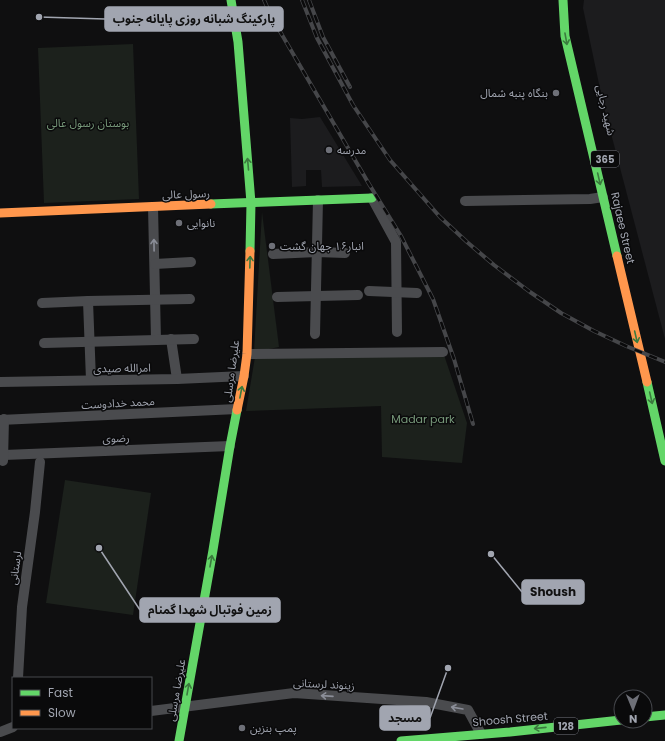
<svg xmlns="http://www.w3.org/2000/svg" width="665" height="741" viewBox="0 0 665 741" font-family="Poppins,'Noto Sans Arabic',sans-serif">
<style>
.built{fill:#1c1c1e}
.green{fill:#1c211c}
.lines{fill:none;stroke-linecap:round;stroke-linejoin:round}
.street{stroke:#4a4b4e;stroke-width:10}
.fast{stroke:#63d668;stroke-width:9}
.slow{stroke:#ff974d;stroke-width:9}
.rail-casing{stroke:#454649;stroke-width:4}
.rail{stroke:#0a0a0b;stroke-width:2.5;stroke-dasharray:8;stroke-linecap:butt}
.oneway{stroke:#3b7a3e}
.oneway2{stroke:#8b8e98}
.poi-dot{fill:#6e7078;stroke:#0a0a0b;stroke-width:1.5}
.labels{text-anchor:middle;stroke-width:3;stroke-linejoin:round;paint-order:stroke}
.shield{fill:#0a0a0b;stroke:#74767e;stroke-width:1}
.shield-label{font-size:10px;font-weight:bold;fill:#a1a5b0}
.poi-label{font-size:11px;fill:#a1a5b0;stroke:#0a0a0b;text-anchor:start}
.street-label{font-size:11px;fill:#a1a5b0;stroke:#0a0a0b}
.park-label{font-size:11px;fill:#789a7b;stroke:#0a0a0b}
.leader{fill:none;stroke:#a1a5b0;stroke-width:1.5}
.callout-dot{fill:#a1a5b0;stroke:#0a0a0b;stroke-width:1.5}
.callout{fill:#a1a5b0;stroke:#a1a5b0;stroke-width:1.5}
.callout-label{font-size:12px;text-anchor:middle;font-weight:bold;fill:#111}
</style>
<rect width="100%" height="100%" fill="#0f0f10"/>
<g class="built">
<polygon points="584,0 665,0 665,339 603,103 583,8"/>
<polygon points="320,117 362,186 322,187 321,170 306,170 306,186 292,187 290,118 302,119"/>
</g>
<g class="green">
<polygon points="133,44 139,199 44,203 38,48"/>
<polygon points="262,212 279,347 254,352"/>
<polygon points="444,355 467,423 462,463 382,457 381,406 246,411 255,357"/>
<polygon points="65,480 151,493 133,615 46,603"/>
</g>
<g class="lines">
<g class="street">
<polyline points="372,198 396,242 397,332"/>
<polyline points="465,201 590,199 603,197"/>
<polyline points="153,207 156,340"/>
<polyline points="273,254 317,252 345,253"/>
<polyline points="155,264 191,262"/>
<polyline points="369,291 417,293"/>
<polyline points="277,297 358,295"/>
<polyline points="88,301 91,380"/>
<polyline points="42,303 88,301 190,299"/>
<polyline points="315,334 318,200"/>
<polyline points="171,339 177,379"/>
<polyline points="44,343 194,339"/>
<polyline points="247,354 443,352"/>
<polyline points="0,382 177,379 244,376"/>
<polyline points="0,420 237,409"/>
<polyline points="4,455 230,446"/>
<polyline points="3,461 4,419"/>
<polyline points="18,678 22,607 35,512 40,462"/>
<polyline points="151,711 294,693 426,702 468,710 481,734"/>
<polyline points="0,732 13,727"/>
</g>
<g class="fast">
<polyline points="231,0 238,42 251,203 250,251"/>
<polyline points="563,0 565,36 617,256"/>
<polyline points="211,204 372,198"/>
<polyline points="647,382 665,461"/>
<polyline points="645,717 665,715"/>
<polyline points="179,741 213,550 230,446 237,410"/>
<polyline points="401,741 510,732 621,720"/>
</g>
<g class="slow">
<polyline points="0,213 211,204"/>
<polyline points="617,256 647,382"/>
<polyline points="237,410 244,376 247,354 250,251"/>
</g>
<g class="rail-casing">
<g id="rail">
<polyline points="264,0 271,16 369,184 401,236 433,299 454,359 473,424"/>
<polyline points="302,0 317,38 353,105 390,160 440,217 467,242 494,265 530,292 561,313 594,331 626,346 665,362"/>
<polyline points="309,0 323,37 350,87"/>
</g>
</g>
<use href="#rail" class="rail"/>
</g>
<defs><path id="oneway-shaft" d="M-6 0H5M1.5-3L5.5 0L1.5 3" fill="none" stroke-width="1.6" stroke-linecap="round" stroke-linejoin="round"/></defs>
<g class="oneway">
<use href="#oneway-shaft" transform="translate(566 39) rotate(80)"/>
<use href="#oneway-shaft" transform="translate(248 164) rotate(-95)"/>
<use href="#oneway-shaft" transform="translate(599 179) rotate(77)"/>
<use href="#oneway-shaft" transform="translate(250 262) rotate(-88)"/>
<use href="#oneway-shaft" transform="translate(636 337) rotate(77)"/>
<use href="#oneway-shaft" transform="translate(241 392) rotate(-79)"/>
<use href="#oneway-shaft" transform="translate(651 398) rotate(77)"/>
<use href="#oneway-shaft" transform="translate(211 561) rotate(-80)"/>
<use href="#oneway-shaft" transform="translate(188 689) rotate(-80)"/>
<use href="#oneway-shaft" transform="translate(540 728) rotate(174)"/>
</g>
<g class="oneway2">
<use href="#oneway-shaft" transform="translate(154 245) rotate(-91)"/>
<use href="#oneway-shaft" transform="translate(327 696) rotate(-176)"/>
<use href="#oneway-shaft" transform="translate(457 708) rotate(-170)"/>
</g>
<g class="poi-dot">
<circle cx="556" cy="93" r="4"/>
<circle cx="329" cy="150" r="4"/>
<circle cx="179" cy="223" r="4"/>
<circle cx="272" cy="246" r="4"/>
<circle cx="242" cy="728" r="4"/>
</g>
<g class="labels">
<g class="shield">
<rect x="591" y="151" width="28" height="16" rx="3"/>
<rect x="554" y="718" width="24" height="16" rx="3"/>
</g>
<g class="shield-label">
<text x="605" y="163">365</text>
<text x="566" y="730">128</text>
</g>
<g class="poi-label">
<text x="548" y="97" text-anchor="end">بنگاه پنبه شمال</text>
<text x="337" y="154">مدرسه</text>
<text x="187" y="227">نانوایی</text>
<text x="280" y="250">انبار۱۶ جهان گشت</text>
<text x="250" y="732">پمپ بنزین</text>
</g>
<g class="street-label">
<text transform="translate(606 110) rotate(77)" y="4">شهید رجایی</text>
<text transform="translate(186 194) rotate(-2)" y="4">رسول عالی</text>
<text transform="translate(623 228) rotate(77)" y="4">Rajaee Street</text>
<text transform="translate(122 368) rotate(-1)" y="4">امرالله صیدی</text>
<text transform="translate(231 371) rotate(-82)" y="4">علیرضا مرسلی</text>
<text transform="translate(118 403) rotate(-3)" y="4">محمد خدادوست</text>
<text transform="translate(116 438) rotate(-2)" y="4">رضوی</text>
<text transform="translate(15 568) rotate(-82)" y="4">لرستانی</text>
<text transform="translate(324 684) rotate(3)" y="4">زینوند لرستانی</text>
<text transform="translate(176 690) rotate(-80)" y="4">علیرضا مرسلی</text>
<text transform="translate(510 719) rotate(-5)" y="4">Shoosh Street</text>
</g>
<g class="park-label">
<text x="88" y="127">بوستان رسول عالی</text>
<text x="423" y="423">Madar park</text>
</g>
</g>
<path class="leader" d="M39 17L105 19M491 554L522 592M99 548L140 610M448 668L430 718"/>
<g class="callout-dot">
<circle cx="39" cy="17" r="4"/>
<circle cx="491" cy="554" r="4"/>
<circle cx="99" cy="548" r="4"/>
<circle cx="448" cy="668" r="4"/>
</g>
<g class="callout">
<rect x="105" y="7" width="178" height="24" rx="4"/>
<rect x="522" y="580" width="62" height="24" rx="4"/>
<rect x="140" y="598" width="140" height="24" rx="4"/>
<rect x="380" y="706" width="50" height="24" rx="4"/>
</g>
<g class="callout-label">
<text x="194" y="23">پارکینگ شبانه روزی پایانه جنوب</text>
<text x="553" y="596">Shoush</text>
<text x="210" y="614">زمین فوتبال شهدا گمنام</text>
<text x="405" y="722">مسجد</text>
</g>
<rect x="12" y="677" width="140" height="52" fill="#0a0a0b" stroke="#46484d"/>
<rect x="20" y="690" width="20" height="6" fill="#63d668" stroke="#46484d"/>
<text x="48" y="697" font-size="12" fill="#a1a5b0">Fast</text>
<rect x="20" y="710" width="20" height="6" fill="#ff974d" stroke="#46484d"/>
<text x="48" y="717" font-size="12" fill="#a1a5b0">Slow</text>
<g transform="translate(633 709) rotate(179)"><circle r="19" fill="#0a0a0b" stroke="#46484d"/>
<path d="M0-3L7 15L0 10L-7 15Z" fill="#6e7078"/>
<text y="-6" font-size="11" font-weight="bold" text-anchor="middle" fill="#a1a5b0">N</text>
</g>
</svg>
